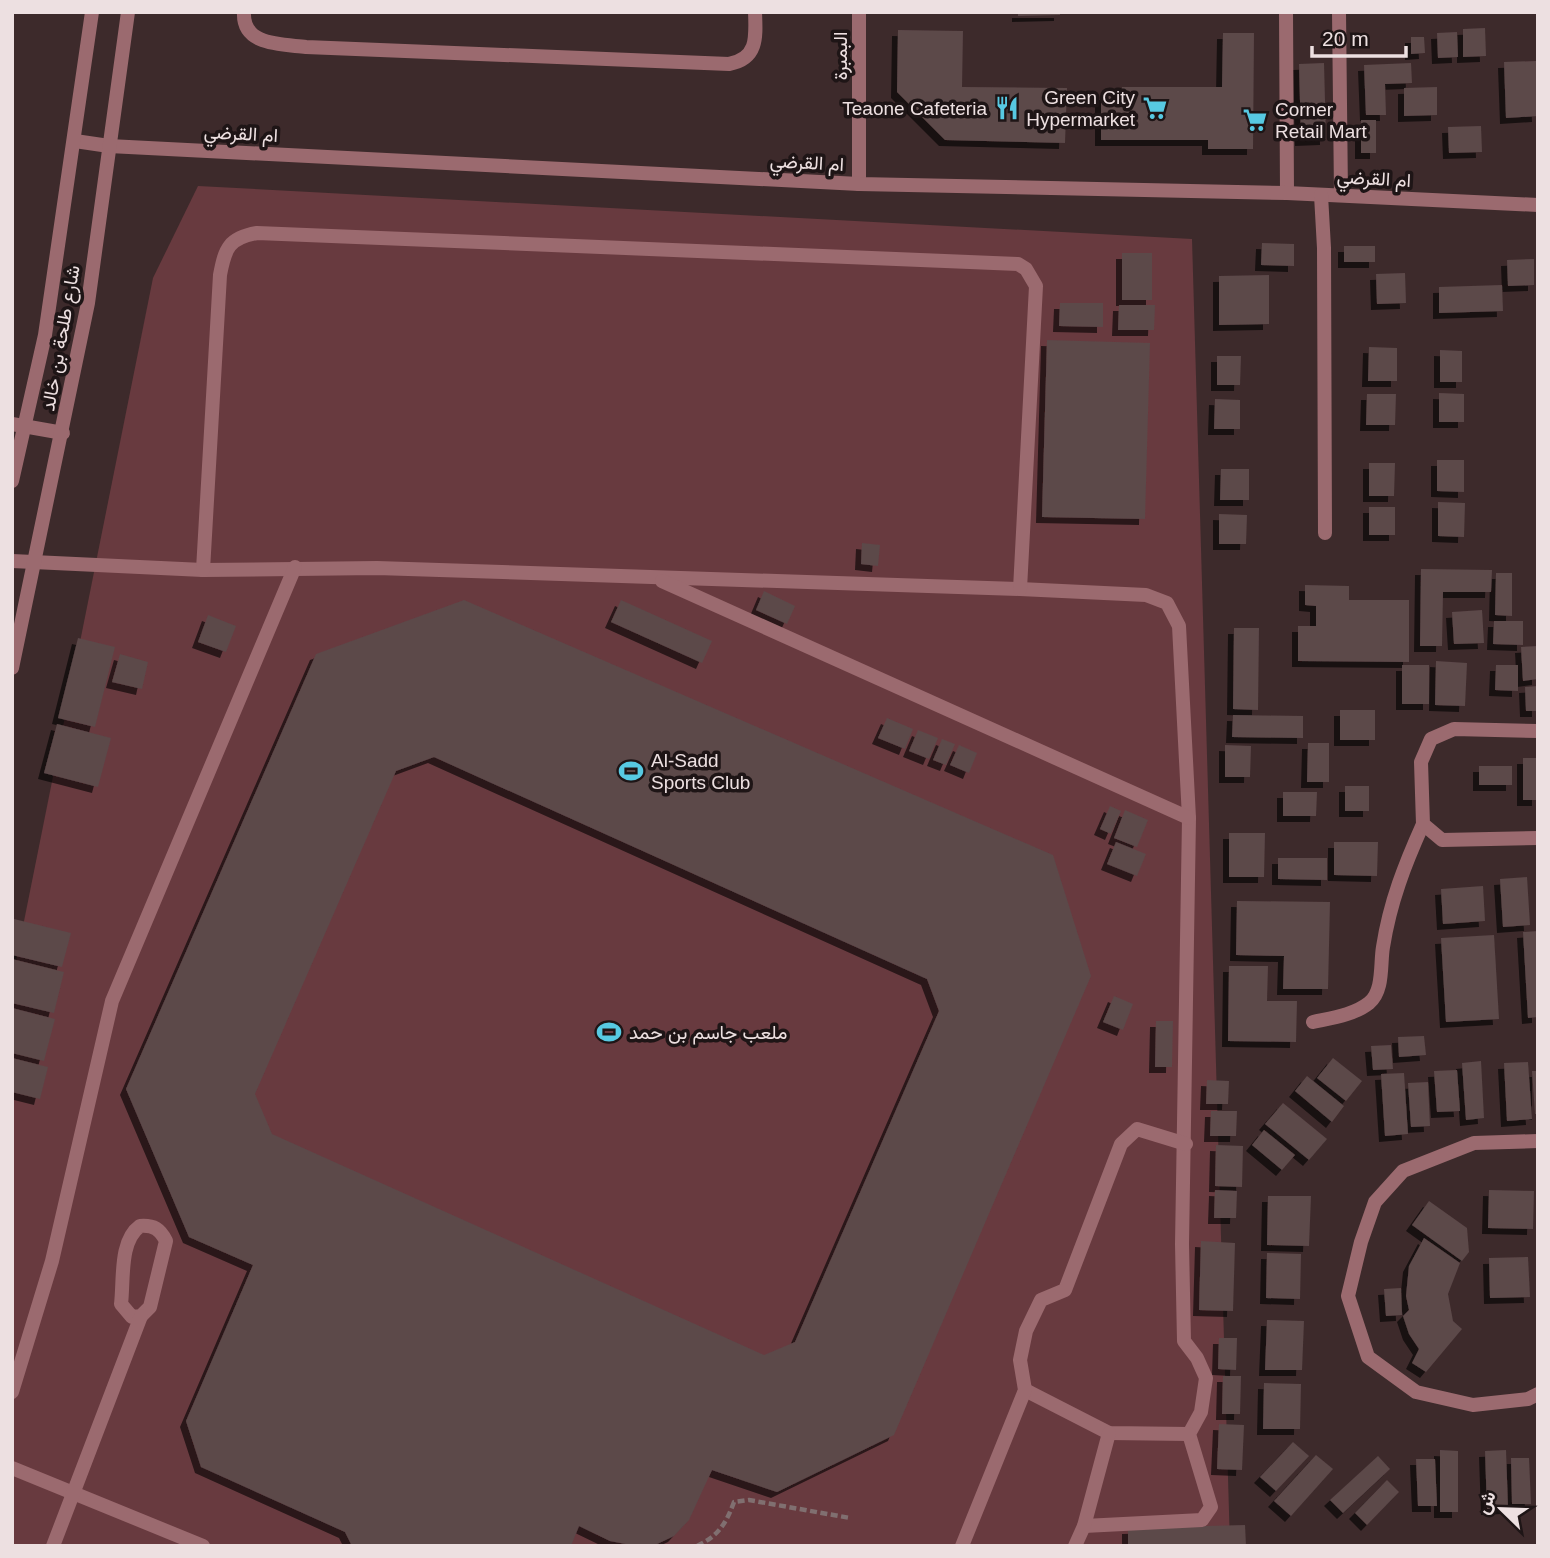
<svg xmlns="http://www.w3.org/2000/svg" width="1550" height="1558" viewBox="0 0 1550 1558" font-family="Arial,Vazirmatn,sans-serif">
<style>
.green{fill:#683a3f}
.building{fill:#5c4849;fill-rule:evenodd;filter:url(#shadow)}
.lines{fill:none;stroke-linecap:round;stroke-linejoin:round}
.path{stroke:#806f70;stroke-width:4.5;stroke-dasharray:7 3.5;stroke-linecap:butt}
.service{stroke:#9b6a6f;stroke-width:14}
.minor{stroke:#9b6a6f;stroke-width:14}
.tertiary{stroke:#9b6a6f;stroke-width:14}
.labels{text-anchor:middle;stroke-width:7;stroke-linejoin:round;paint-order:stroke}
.street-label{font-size:19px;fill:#ede0e1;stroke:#1e1516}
.poi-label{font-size:19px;fill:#ede0e1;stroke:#1e1516;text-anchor:start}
</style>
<defs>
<filter id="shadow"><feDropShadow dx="-6" dy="6" stdDeviation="0" flood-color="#0009"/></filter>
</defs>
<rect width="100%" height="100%" fill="#3d2a2b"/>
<polygon class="green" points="198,186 1192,239 1230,1546 12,1546 12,981 153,278"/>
<g class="building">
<polygon points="1018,12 1060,12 1060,15 1018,16"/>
<polygon points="1485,28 1486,56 1463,57 1463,29"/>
<polygon points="898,30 963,31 962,87 1067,88 1065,143 945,140 897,92"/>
<polygon points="1457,32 1458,57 1438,58 1437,33"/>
<polygon points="1223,33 1254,33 1253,149 1208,149 1208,140 1101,140 1101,94 1122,94 1122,87 1222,87"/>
<polygon points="1411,37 1424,37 1425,53 1411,54"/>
<polygon points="1536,61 1538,116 1506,118 1504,62"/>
<polygon points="1324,63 1326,139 1301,140 1299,64"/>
<polygon points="1411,63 1412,83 1385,84 1386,115 1366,115 1364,65"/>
<polygon points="1437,87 1437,115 1404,116 1404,88"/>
<rect x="1361" y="120" width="15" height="33"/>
<polygon points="1481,126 1482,152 1449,153 1448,127"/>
<polygon points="1262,243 1294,244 1294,266 1261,265"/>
<rect x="1344" y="246" width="31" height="16"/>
<rect x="1122" y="253" width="30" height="47"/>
<polygon points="1534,259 1534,285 1508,286 1507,260"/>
<polygon points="1405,273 1406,303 1377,304 1376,274"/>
<polygon points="1269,275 1269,324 1219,325 1219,276"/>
<polygon points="1502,285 1503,311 1439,313 1439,287"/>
<polygon points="1060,303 1103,303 1103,327 1059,326"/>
<polygon points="1119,305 1155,305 1154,330 1118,330"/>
<polygon points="1047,340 1150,343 1145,519 1042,517"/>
<polygon points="1369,347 1397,348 1397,381 1368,381"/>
<polygon points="1440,350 1462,351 1462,382 1440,382"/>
<polygon points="1217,356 1241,356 1240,385 1217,385"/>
<polygon points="1439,393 1464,394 1464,422 1439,422"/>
<polygon points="1367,394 1396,394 1395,425 1366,425"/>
<polygon points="1215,399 1240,400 1240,429 1214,429"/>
<polygon points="1437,460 1464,460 1464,492 1437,491"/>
<polygon points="1369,463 1395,463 1394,496 1369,496"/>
<polygon points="1221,469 1249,469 1249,500 1220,500"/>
<polygon points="1438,502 1465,503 1464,537 1438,536"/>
<rect x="1369" y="507" width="26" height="28"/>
<polygon points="1219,514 1247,515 1246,544 1219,544"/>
<polygon points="862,543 880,545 878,566 861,564"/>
<polygon points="1421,569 1492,570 1491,592 1443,592 1442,646 1420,646"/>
<polygon points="1496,573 1512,573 1512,616 1495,615"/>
<polygon points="1305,585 1349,586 1349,600 1409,600 1409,662 1298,661 1298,626 1316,626 1316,606 1305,605"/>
<polygon points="764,591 795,606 787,624 756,610"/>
<path d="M464 600 1053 855 1091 976 894 1435 777 1492 712 1470 689 1520 674 1536 657 1544 636 1546 610 1541 579 1526 571 1546H352L345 1532 201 1467 186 1421 253 1265 189 1237 126 1089 316 654ZM434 757 927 979 939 1011 795 1342 764 1355 272 1134 255 1094 396 771Z"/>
<polygon points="621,600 712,641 702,663 611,622"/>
<polygon points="1482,610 1484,643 1454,644 1452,612"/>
<polygon points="208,615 236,626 226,652 198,642"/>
<polygon points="1494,621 1523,621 1523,645 1493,644"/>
<polygon points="1234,628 1259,628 1258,710 1233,709"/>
<polygon points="78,638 115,647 95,727 58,718"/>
<polygon points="1538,646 1538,679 1523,681 1521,647"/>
<polygon points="120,654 148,662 142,689 112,682"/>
<polygon points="1436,661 1467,663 1465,706 1435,705"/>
<rect x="1402" y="665" width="27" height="39"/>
<polygon points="1496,665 1518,665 1518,691 1495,690"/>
<polygon points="1538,686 1538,711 1526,711 1525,687"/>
<rect x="1340" y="710" width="35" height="30"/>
<polygon points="1233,715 1303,716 1303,738 1232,737"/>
<polygon points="887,718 913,729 905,749 878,738"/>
<polygon points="57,724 111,738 98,787 44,773"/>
<polygon points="918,730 938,738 929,759 909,751"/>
<polygon points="942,739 955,744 946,765 933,760"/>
<polygon points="1308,743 1329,743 1329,782 1307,782"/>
<polygon points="959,745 977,753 969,773 950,765"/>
<polygon points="1225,745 1251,746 1250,777 1225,777"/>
<rect x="1523" y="758" width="15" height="42"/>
<rect x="1479" y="766" width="33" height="19"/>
<rect x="1345" y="786" width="24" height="25"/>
<polygon points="1283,792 1317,792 1316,816 1283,816"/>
<polygon points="1110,806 1121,811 1111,834 1100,829"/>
<polygon points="1125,810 1148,820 1137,847 1114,838"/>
<polygon points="1229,833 1265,833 1264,877 1229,877"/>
<polygon points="1116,842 1146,854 1137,876 1107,864"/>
<polygon points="1334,842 1378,842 1377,876 1334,875"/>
<polygon points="1278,858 1327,858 1327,880 1278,879"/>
<polygon points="1527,877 1530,925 1503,927 1500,879"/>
<polygon points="1483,886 1485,921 1443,924 1441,889"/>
<polygon points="1237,901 1330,902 1328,989 1283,989 1284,956 1236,955"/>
<polygon points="14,919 71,933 62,967 12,955"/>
<polygon points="1538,931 1538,1017 1528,1018 1523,932"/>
<polygon points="1494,935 1499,1019 1446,1022 1441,938"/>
<polygon points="12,959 64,972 54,1013 12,1003"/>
<polygon points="1229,966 1268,966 1267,1001 1297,1001 1296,1042 1228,1041"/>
<polygon points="1114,996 1133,1004 1123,1030 1103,1022"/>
<polygon points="12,1008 55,1019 44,1061 12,1053"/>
<polygon points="1156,1021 1173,1021 1172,1067 1155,1067"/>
<polygon points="1424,1036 1426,1055 1399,1057 1398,1037"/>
<polygon points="1391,1045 1393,1069 1373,1070 1371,1046"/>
<polygon points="12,1058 48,1067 40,1099 12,1092"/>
<polygon points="1333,1058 1362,1081 1346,1101 1317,1078"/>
<polygon points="1481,1061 1484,1118 1466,1120 1462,1063"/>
<polygon points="1528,1062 1532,1119 1507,1121 1504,1063"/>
<polygon points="1457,1070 1460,1111 1437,1112 1434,1071"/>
<polygon points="1532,1071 1538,1071 1538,1114 1535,1114"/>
<polygon points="1404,1073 1408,1134 1385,1136 1381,1074"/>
<polygon points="1307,1076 1344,1106 1332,1122 1295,1091"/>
<polygon points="1207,1080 1229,1081 1228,1104 1206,1104"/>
<polygon points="1428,1082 1430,1126 1411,1127 1408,1083"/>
<polygon points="1283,1103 1327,1139 1309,1160 1265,1124"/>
<polygon points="1211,1111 1237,1111 1236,1136 1210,1136"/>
<polygon points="1264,1130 1295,1155 1282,1170 1252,1145"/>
<polygon points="1216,1145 1243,1146 1242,1187 1215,1186"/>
<polygon points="1215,1190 1237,1191 1236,1218 1214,1218"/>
<polygon points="1489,1190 1534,1191 1533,1229 1488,1228"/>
<polygon points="1268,1196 1311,1196 1309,1246 1267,1245"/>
<polygon points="1429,1201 1467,1228 1469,1252 1462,1261 1412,1225"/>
<polygon points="1424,1238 1460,1263 1448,1294 1453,1321 1462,1329 1426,1372 1412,1363 1419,1349 1409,1334 1403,1316 1409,1310 1406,1296 1409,1266"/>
<polygon points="1201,1241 1235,1243 1233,1311 1199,1310"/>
<polygon points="1267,1253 1301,1254 1300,1299 1266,1298"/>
<polygon points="1528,1257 1530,1297 1490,1298 1489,1258"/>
<polygon points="1401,1288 1402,1315 1386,1316 1384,1289"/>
<polygon points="1267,1320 1304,1321 1302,1370 1265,1370"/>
<polygon points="1219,1338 1237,1338 1236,1370 1218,1369"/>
<polygon points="1223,1376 1241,1376 1240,1414 1222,1414"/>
<polygon points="1264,1383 1301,1384 1300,1429 1263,1429"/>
<polygon points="1219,1424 1244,1425 1242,1470 1217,1469"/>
<polygon points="1293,1442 1309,1456 1276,1491 1260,1477"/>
<polygon points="1440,1450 1458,1451 1458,1512 1440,1512"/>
<polygon points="1506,1450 1508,1508 1487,1509 1485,1451"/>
<polygon points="1316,1455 1333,1469 1291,1516 1274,1501"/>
<polygon points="1378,1456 1390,1469 1343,1513 1330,1500"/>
<polygon points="1511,1458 1529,1458 1531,1504 1512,1504"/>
<polygon points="1416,1459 1435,1459 1437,1506 1418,1506"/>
<polygon points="1387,1480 1399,1492 1367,1525 1355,1513"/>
<polygon points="1245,1525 1246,1546 1128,1546 1128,1528"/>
</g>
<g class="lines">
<path class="path" d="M697 1546C718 1536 726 1524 734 1502L749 1500 850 1518"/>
<g class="service">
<path d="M244 12C242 46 282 44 306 47L729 64C758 59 756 37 755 12"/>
<polyline points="12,561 203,570 377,568 1020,589 1146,595 1167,603 1179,626 1189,818 1182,1244 1184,1341 1197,1358 1206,1378 1201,1412 1189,1434 1211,1507 1202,1520 1084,1526"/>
<path d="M203 570 220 275C225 248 229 238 257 233L1018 264 1026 269 1036 286 1020 589"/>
<polyline points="662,581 1189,818"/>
<path d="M1313 1022C1331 1018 1354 1015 1369 1003 1384 991 1380 964 1383 947 1390 902 1405 864 1423 824"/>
<path d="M140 1226C154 1225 160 1229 166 1241L150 1307 141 1316 132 1317 121 1304C124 1280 119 1241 140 1226Z"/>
<polyline points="1025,1390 1109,1433 1189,1434"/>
<polyline points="12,1392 52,1261 112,1001 295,567"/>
<polyline points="12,1468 203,1546"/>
<polyline points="53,1546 141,1316"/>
<polyline points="962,1546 1025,1390 1020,1360 1026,1331 1041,1300 1065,1290 1121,1144 1137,1129 1186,1144"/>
<polyline points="1075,1546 1084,1526 1109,1433"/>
</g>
<g class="minor">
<polyline points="859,12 859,184"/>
<polyline points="1286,12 1287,193"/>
<polyline points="1339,12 1341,195"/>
<polyline points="75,141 109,146 859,184 1287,193 1538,205"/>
<polyline points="1321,195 1324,248 1325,533"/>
<polyline points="12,424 63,433"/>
<polyline points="1538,731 1454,729 1431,739 1421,762 1423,824 1442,840 1538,838"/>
<polyline points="1538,1141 1474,1143 1403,1171 1375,1202 1361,1242 1348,1296 1368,1357 1416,1392 1473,1405 1528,1399 1538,1394"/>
</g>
<g class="tertiary">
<polyline points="12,481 45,335 92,12"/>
<polyline points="12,668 88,303 128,12"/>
</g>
</g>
<defs>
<g id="restaurant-bare" transform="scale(1.89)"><path d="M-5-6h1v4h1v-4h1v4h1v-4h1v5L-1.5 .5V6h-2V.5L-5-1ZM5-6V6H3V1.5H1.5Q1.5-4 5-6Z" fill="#57c9e2" stroke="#1e1516" stroke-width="2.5" paint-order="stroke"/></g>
<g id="supermarket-bare" transform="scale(1.89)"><path d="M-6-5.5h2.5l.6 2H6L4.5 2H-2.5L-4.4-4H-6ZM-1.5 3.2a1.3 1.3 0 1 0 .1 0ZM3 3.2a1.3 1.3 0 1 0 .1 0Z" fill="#57c9e2" stroke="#1e1516" stroke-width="2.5" paint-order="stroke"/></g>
<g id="stadium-bare" transform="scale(1.89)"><path d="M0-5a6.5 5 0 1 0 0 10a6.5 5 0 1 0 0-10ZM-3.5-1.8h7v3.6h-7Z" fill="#57c9e2" stroke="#1e1516" stroke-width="2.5" paint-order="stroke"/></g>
</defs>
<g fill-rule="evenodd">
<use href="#restaurant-bare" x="1007" y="108"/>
<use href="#supermarket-bare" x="1155" y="108"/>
<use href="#supermarket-bare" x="1255" y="120"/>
<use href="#stadium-bare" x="631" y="771"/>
<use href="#stadium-bare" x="609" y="1032"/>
</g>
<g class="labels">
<g class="street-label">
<text transform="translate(840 56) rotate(-90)" y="7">البمبرة</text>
<text transform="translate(241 133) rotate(3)" y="7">ام القرضي</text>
<text transform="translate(807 162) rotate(3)" y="7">ام القرضي</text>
<text transform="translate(1374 178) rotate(3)" y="7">ام القرضي</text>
<text transform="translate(60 338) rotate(-80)" y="7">شارع طلحة بن خالد</text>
</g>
<g class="poi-label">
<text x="1135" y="104" text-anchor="end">Green City<tspan x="1135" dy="22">Hypermarket</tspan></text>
<text x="987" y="115" text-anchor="end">Teaone Cafeteria</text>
<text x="1275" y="116">Corner<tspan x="1275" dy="22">Retail Mart</tspan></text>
<text x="651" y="767">Al-Sadd<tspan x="651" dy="22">Sports Club</tspan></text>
<text x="629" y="1039">ملعب جاسم بن حمد</text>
</g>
</g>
<rect width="1550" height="1558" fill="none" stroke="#ede0e1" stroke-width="28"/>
<g transform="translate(1501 1509) rotate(293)" stroke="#1e1516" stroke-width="5" paint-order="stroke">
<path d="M0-5L12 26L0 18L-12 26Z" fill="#ede0e1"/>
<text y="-10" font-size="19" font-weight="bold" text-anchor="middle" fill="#ede0e1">ش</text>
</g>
<path d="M1312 46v10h94v-10" fill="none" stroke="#ede0e1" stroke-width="3.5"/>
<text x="1322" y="46" font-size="21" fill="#ede0e1" stroke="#1e1516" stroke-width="5" paint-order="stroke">20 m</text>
</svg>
